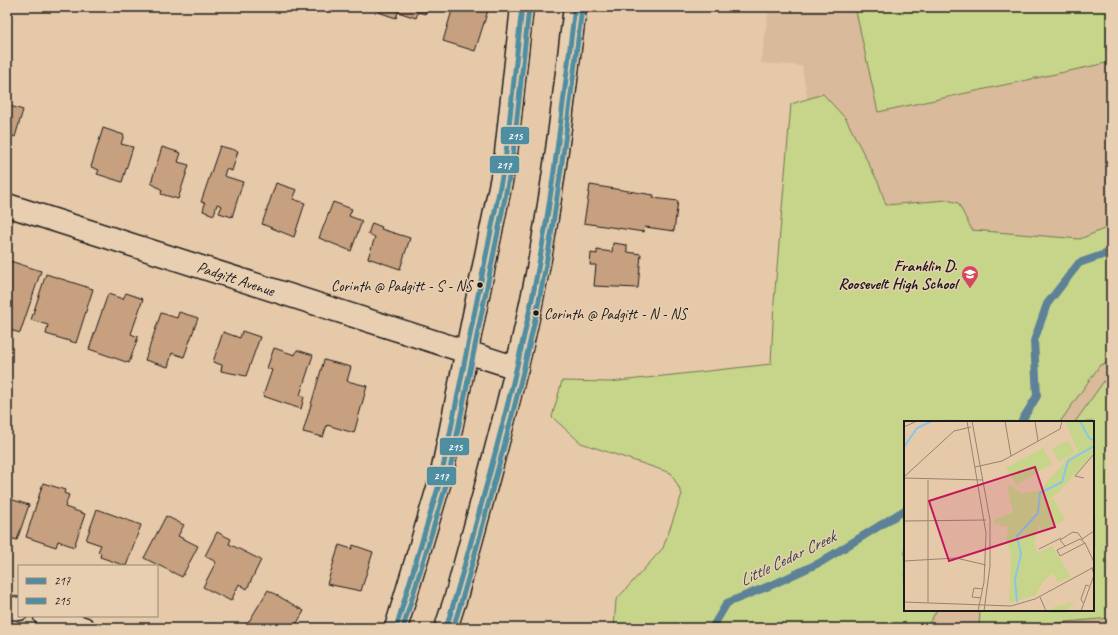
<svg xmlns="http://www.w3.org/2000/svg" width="1118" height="635" viewBox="0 0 1118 635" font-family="Caveat,sans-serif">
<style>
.built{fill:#d9ba9a;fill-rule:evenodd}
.green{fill:#c6d589;stroke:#717852}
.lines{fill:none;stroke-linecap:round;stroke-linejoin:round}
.stream{stroke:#5d8197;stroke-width:8}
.building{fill:#c7a080;stroke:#1c1c1c}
.minor-casing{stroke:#1c1c1c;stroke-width:25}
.secondary-casing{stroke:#1c1c1c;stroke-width:25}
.minor{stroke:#e9cfb1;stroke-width:22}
.secondary{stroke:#e9cfb1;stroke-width:22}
.bus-1-casing{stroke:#e9cfb1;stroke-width:8}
.bus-2-casing{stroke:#e9cfb1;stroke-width:8}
.bus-1{stroke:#4f8ea0;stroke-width:5}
.bus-2{stroke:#4f8ea0;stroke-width:5}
.bus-dot{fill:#1c1c1c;stroke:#e9cfb1;stroke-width:1.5}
.labels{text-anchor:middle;stroke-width:3;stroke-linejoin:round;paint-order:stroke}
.bus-label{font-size:15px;fill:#1c1c1c;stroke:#e9cfb1;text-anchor:end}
.poi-label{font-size:16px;font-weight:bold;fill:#1c1c1c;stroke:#e9cfb1;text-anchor:end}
.street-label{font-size:16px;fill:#1c1c1c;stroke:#e9cfb1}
.water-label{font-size:17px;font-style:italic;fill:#37464f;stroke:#e9cfb1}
.inset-river{fill:none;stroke:#89c5e9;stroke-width:2}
.inset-road{fill:none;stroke:#958471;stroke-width:1}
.view{fill:#c2185b;fill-opacity:0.15;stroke:#c2185b;stroke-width:2}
.inset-edge{fill:none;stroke:#1c1c1c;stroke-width:2}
.line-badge{stroke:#e9cfb1;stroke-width:1.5}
.badge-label{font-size:11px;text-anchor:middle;font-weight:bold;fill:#fff}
</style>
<rect width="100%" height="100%" fill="#e6c9a9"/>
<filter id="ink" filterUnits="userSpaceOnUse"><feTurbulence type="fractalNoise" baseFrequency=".025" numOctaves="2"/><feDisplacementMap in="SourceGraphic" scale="8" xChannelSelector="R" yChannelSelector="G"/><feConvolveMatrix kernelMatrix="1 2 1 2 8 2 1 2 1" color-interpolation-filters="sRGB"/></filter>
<g filter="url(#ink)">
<path class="built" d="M769 7H1111V628H860L817 156 802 66 761 63ZM905 422H1093V610H905Z"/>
<g class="green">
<polygon points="855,7 1111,7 1111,62 878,112"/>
<polygon points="823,94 846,119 879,184 886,205 947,200 958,203 972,230 1080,239 1111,226 1111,362 1100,365 1060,422 905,422 905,610 937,610 926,628 614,628 616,600 663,548 682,494 671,473 581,443 552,417 562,381 610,382 771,364 774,302 791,104"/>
<polygon points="1111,373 1111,618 1000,628 979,628 980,610 1093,610 1093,422 1075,422 1109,374"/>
</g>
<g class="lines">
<g class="stream">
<polyline points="1021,422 1037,396 1034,341 1047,304 1079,263 1111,252"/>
<polyline points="712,628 727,603 774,584 821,562 905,510"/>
</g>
</g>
<g class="building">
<polygon points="380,7 427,7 425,14 418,12 416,18 398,12 396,18 378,12"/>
<polygon points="453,7 489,7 475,51 443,41"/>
<polygon points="7,105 23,110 15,137 7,134"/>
<polygon points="103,128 124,135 121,144 133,147 122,182 97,174 99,170 91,167"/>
<polygon points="220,146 238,151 232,171 226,169 224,176 243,182 232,217 219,213 222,206 217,204 214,215 203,211 205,203 201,202"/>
<polygon points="162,147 181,153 178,162 189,165 178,199 161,194 162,190 151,183"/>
<polygon points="276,183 297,190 293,199 305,203 294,237 262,224"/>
<polygon points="590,185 654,195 653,198 678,201 674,231 645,227 644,232 584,223"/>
<polygon points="333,202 352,209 349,216 362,221 351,251 319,238"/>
<polygon points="372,223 382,227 381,229 410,238 400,269 368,258 375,237 368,234"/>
<polygon points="613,243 627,245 627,252 641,254 638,288 594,286 596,265 590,265 591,253 597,254 597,250 612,252"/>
<polygon points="7,260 41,271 20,333 7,329"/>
<polygon points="46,274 93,289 76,343 46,334 48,325 31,320"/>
<polygon points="126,293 143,299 131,334 138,337 129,363 89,349 108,294 123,299"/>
<polygon points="179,312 198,318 184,357 172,353 168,367 145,360 161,313 177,318"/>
<polygon points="242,331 260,337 246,376 221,371 222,365 213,362 223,332 240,338"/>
<polygon points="274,348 295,355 297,350 313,355 300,395 304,397 301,409 263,396 272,370 267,368"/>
<polygon points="324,360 351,367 347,381 367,386 354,433 327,425 323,437 303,432"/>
<polygon points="43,483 65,490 64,493 69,495 65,507 85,514 74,547 58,541 56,547 26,537"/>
<polygon points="7,498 29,505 17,540 7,537"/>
<polygon points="97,509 141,525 126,566 100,557 101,553 98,552 101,545 86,540"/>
<polygon points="166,516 184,525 178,536 198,546 182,577 144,558"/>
<polygon points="217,532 231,539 229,544 261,560 247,589 239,584 231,601 203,587 216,562 205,556"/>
<polygon points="339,545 352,549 353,545 373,552 361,591 327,584"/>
<polygon points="268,590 304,611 294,628 245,628"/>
</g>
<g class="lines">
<g class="minor-casing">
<g id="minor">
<polyline points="7,205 517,368"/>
<polyline points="7,607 19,609"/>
<polyline points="45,616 83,628"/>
</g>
</g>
<g class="secondary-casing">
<g id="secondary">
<polyline points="396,628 441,478 505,162 522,7"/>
<path d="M446 628 456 597C485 489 516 383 537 274 554 186 564 96 575 7"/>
</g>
</g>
<use href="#minor" class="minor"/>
<use href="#secondary" class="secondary"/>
<g class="bus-1-casing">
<g id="bus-1">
<polyline points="396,628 441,478 505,162 522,7"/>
<path d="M446 628C461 581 473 534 486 487 508 406 529 324 543 241 557 163 565 85 575 7"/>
</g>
</g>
<g class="bus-2-casing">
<g id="bus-2">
<polyline points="403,628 448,479 512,163 529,8"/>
<path d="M453 628C468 582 480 536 492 490 515 408 536 325 550 242 563 164 572 86 582 8"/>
</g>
</g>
<use href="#bus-1" class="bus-1"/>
<use href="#bus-2" class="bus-2"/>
</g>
</g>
<defs>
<g id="school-pin" transform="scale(0.9)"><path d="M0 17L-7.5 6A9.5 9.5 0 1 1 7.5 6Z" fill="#d1495b" stroke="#e9cfb1"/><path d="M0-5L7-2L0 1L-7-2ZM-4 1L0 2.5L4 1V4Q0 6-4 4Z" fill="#fff"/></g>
</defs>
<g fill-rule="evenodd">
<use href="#school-pin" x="970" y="274"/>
</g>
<g class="bus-dot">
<circle cx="480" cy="285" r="3.5"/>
<circle cx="536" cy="313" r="3.5"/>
</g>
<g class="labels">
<g class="bus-label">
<text x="472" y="291">Corinth @ Padgitt - S - NS</text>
<text x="544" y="319" text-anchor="start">Corinth @ Padgitt - N - NS</text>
</g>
<g class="poi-label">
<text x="957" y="271">Franklin D.<tspan x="957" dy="18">Roosevelt High School</tspan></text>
</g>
<g class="street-label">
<text transform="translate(236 278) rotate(18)" y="6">Padgitt Avenue</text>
</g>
<g class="water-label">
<text transform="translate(787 558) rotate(-26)" y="6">Little Cedar Creek</text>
</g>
</g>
<g transform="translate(904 421)">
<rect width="190" height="190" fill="#e6c9a9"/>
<path d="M161 0H190V32L155 71 141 81 130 123 134 132 148 125 167 156 154 161 149 152 137 163 132 174 105 182 107 135 102 118 105 106 90 103V99L109 91 103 66 106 64 116 72 135 70 164 37 174 31ZM164 19 171 31 155 41 148 28ZM139 27 148 43 112 64 102 47ZM149 77 160 97 159 100 137 110 135 102 142 81ZM171 180 161 190H144L150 186Z" fill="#c6d589"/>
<path class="inset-river" d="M176 0 185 17 190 19M0 26 13 7 28 0M113 181 111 159 117 133 113 115 134 92 136 72 158 61 164 40 190 25"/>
<path class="inset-road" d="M63 0 82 112 80 161 74 190M68 0 86 99V145L80 190M101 0 107 35M131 0 134 20M0 6 13 0M71 46 98 40 156 8 158 0M0 56 50 10 67 6M0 57 79 59M180 57 171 55 190 33M0 100 82 99M178 118 190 110M181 122 156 135 153 129 176 118 181 122 190 141M161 125 156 119 169 111 174 112 179 119M135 128 157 117M0 140 52 137 82 144M136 176 142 190M77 177 68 176 70 167 79 168M0 181 107 185 131 178 190 146M24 181V59M179 182 177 178 182 164 185 165M177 190 190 154 188 147"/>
<path class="view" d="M131 46 151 106 45 140 25 80Z"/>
<rect width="190" height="190" class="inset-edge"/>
</g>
<g class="line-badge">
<rect x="500" y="126" width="30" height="19" rx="4" fill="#4f8ea0"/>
<rect x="489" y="155" width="31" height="19" rx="4" fill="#4f8ea0"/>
<rect x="439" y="437" width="31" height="19" rx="4" fill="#4f8ea0"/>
<rect x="426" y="466" width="31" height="20" rx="4" fill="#4f8ea0"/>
</g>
<g class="badge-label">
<text x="515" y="140">215</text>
<text x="504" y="169">217</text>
<text x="455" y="451">215</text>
<text x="441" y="480">217</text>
</g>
<rect width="1118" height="635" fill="none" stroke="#e9cfb1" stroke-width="24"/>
<rect x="12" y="12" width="1094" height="611" fill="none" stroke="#1c1c1c" stroke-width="1.5" filter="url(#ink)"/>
<rect x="18" y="565" width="140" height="52" fill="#e9cfb1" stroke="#978775"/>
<rect x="26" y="578" width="20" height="6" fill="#4f8ea0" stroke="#978775"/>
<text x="54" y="585" font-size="12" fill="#1c1c1c">217</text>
<rect x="26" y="598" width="20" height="6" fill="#4f8ea0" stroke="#978775"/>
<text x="54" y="605" font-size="12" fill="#1c1c1c">215</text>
</svg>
